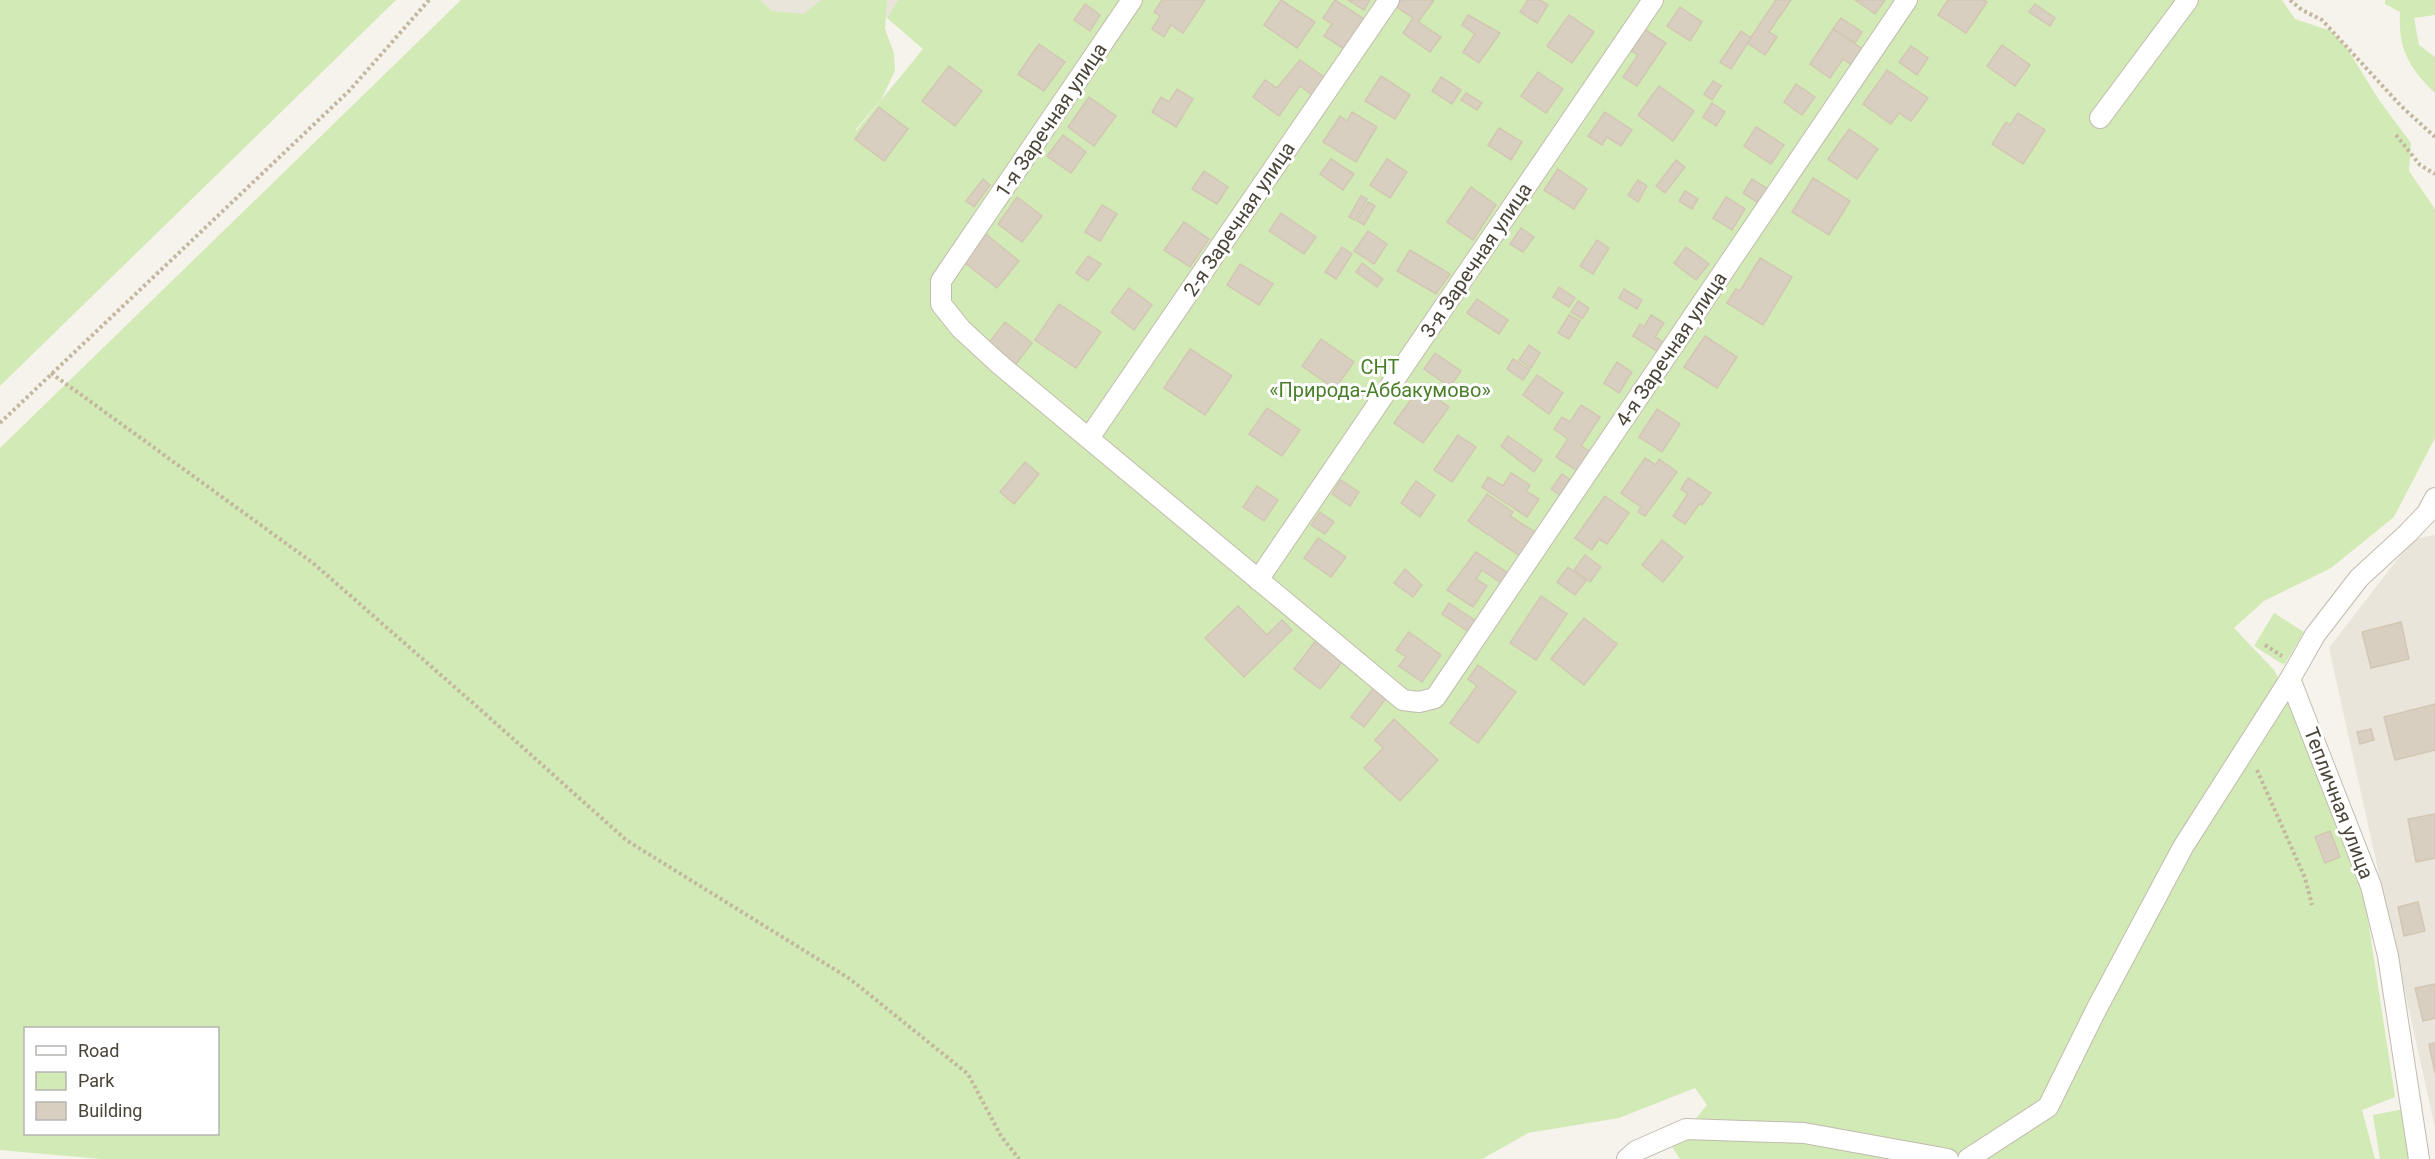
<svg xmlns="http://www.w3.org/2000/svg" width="2435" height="1159" viewBox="0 0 2435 1159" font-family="Roboto,sans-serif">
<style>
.residential{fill:#eae5da}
.green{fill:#d2eab5;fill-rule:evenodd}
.building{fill:#d8cfc1;stroke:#d3c7b4;stroke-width:1.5}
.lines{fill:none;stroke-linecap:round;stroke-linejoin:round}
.minor-casing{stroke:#c2bbae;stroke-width:22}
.path{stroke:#c4b79f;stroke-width:4;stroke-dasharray:3 3;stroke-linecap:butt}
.minor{stroke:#fff;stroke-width:20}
.labels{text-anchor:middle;stroke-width:6;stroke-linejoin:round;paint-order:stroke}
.street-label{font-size:20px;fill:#4b4439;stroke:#fff}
.park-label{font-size:20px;fill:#4a7f2a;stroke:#fff}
</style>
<rect width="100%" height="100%" fill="#f6f3ec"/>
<g class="residential">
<polygon points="727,0 898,0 887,18 779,33"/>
<polygon points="2435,535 2435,1128 2329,648 2413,539"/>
</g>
<g class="green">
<polygon points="0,0 396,0 0,386"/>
<path d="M461 0H760L772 11 803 14 821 0H887L885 29 894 53 895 71 881 100 856 129V131L923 49 887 18 898 0H2282L2295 19 2331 31 2346 47 2379 100 2411 143 2409 171 2435 209V438L2394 517 2331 568 2264 601 2234 628 2275 671 2364 894 2395 1097 2362 1110 2375 1159H1680L1672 1147 1707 1105 1695 1088 1619 1118 1528 1133 1482 1159H101L0 1150V448ZM26 1028H218V1134H26Z"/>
<path d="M2385 0H2435V15L2414 18 2419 45 2435 57V93C2409 68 2398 49 2400 12L2385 4Z"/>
<polygon points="2274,613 2304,632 2284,665 2254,646"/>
<polygon points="2404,1109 2412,1159 2380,1159 2373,1115"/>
</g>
<g class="building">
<polygon points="1162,0 1205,0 1183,33 1171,25 1164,37 1152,29 1160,16 1154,12"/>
<polygon points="1281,0 1315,22 1297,48 1264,25"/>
<polygon points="1335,0 1367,21 1347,51 1324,36 1332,24 1323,18"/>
<polygon points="1348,0 1370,0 1364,10"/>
<polygon points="1401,0 1434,0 1418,22 1441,37 1430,52 1403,33 1413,18 1397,7"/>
<polygon points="1528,0 1540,0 1548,5 1537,23 1520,12"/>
<polygon points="1776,0 1791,0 1769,32 1777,37 1765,55 1747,43"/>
<polygon points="1855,0 1885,0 1875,14"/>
<polygon points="1948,0 1983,0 1987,2 1966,33 1938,15"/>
<polygon points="1085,4 1100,15 1090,31 1074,20"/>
<polygon points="2035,4 2055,18 2050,26 2029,12"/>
<polygon points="1680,7 1702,22 1690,41 1667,26"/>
<polygon points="1468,15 1500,33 1479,63 1463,52 1475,34 1462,25"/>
<polygon points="1569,15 1594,32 1572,63 1547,46"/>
<polygon points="1841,18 1862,32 1855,43 1833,29"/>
<polygon points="1644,29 1666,43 1637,86 1623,77 1638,55 1630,50"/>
<polygon points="1833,29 1864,50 1853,66 1843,59 1830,78 1810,64"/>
<polygon points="1741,31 1751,38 1731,69 1720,62"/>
<polygon points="1039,44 1065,62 1044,91 1018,74"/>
<polygon points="2002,45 2030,65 2015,86 1987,66"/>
<polygon points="1911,46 1928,58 1917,75 1899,62"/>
<polygon points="1300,60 1328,80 1315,97 1300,86 1279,116 1253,97 1265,80 1277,88"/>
<polygon points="949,66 982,91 955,126 922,101"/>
<polygon points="1887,70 1928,98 1911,121 1899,113 1891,124 1863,104"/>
<polygon points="1538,72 1563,89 1546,113 1521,96"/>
<polygon points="1381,76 1410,95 1395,119 1365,101"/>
<polygon points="1441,77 1461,90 1452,104 1432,91"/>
<polygon points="1713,81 1721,86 1712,100 1704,94"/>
<polygon points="1796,84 1815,97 1802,115 1784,102"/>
<polygon points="1659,86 1694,111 1673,141 1638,115"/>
<polygon points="1177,89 1193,99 1176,127 1152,112 1161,97 1169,102"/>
<polygon points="1466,93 1482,103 1477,110 1461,100"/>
<polygon points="1089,97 1116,116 1094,146 1068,127"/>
<polygon points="1712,103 1725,112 1716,126 1703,117"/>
<polygon points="879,107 908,129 884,161 855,139"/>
<polygon points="1352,112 1377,127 1356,162 1323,142 1340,116 1347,121"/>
<polygon points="1605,112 1632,130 1621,146 1607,137 1602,145 1588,136"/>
<polygon points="2018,113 2045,130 2023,164 1992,144 2006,122 2010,125"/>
<polygon points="1756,127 1784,145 1771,164 1744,146"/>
<polygon points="1499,128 1522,142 1511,160 1488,145"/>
<polygon points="1849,129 1878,149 1857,179 1828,159"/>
<polygon points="1063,135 1086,152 1071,173 1047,156"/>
<polygon points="1331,159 1354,174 1343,190 1320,174"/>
<polygon points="1387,159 1407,172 1390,198 1370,185"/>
<polygon points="1676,160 1685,167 1665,193 1656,186"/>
<polygon points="1558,169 1587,189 1574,209 1544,190"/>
<polygon points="1204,171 1228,187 1217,204 1192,189"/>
<polygon points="1813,178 1850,201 1829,235 1792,212"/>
<polygon points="983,179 990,185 974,207 966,201"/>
<polygon points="1752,179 1769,190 1760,204 1743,193"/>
<polygon points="1638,180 1647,186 1638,202 1628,195"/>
<polygon points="1471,187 1496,205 1473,240 1447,222"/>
<polygon points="1685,191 1698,199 1692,209 1679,201"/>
<polygon points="1361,196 1367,199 1355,220 1349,217"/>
<polygon points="1017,197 1042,216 1022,242 998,224"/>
<polygon points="1726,197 1745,209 1732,230 1713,218"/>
<polygon points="1368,202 1375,206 1364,225 1357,221"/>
<polygon points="1102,205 1117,214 1100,241 1085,232"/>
<polygon points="1281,213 1316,237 1304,254 1269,231"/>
<polygon points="1184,222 1209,239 1190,267 1164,250"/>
<polygon points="1521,228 1534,237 1523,252 1510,244"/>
<polygon points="1368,231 1387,244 1374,264 1354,251"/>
<polygon points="986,234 1019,261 997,288 964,262"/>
<polygon points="1597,240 1609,248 1593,274 1580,266"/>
<polygon points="1342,247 1352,254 1336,279 1325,272"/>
<polygon points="1686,247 1709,264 1696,280 1674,263"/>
<polygon points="1410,250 1450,274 1436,294 1397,271"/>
<polygon points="1088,256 1101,264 1088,281 1076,273"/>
<polygon points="1760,258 1792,277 1763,325 1727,303 1736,289 1740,291"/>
<polygon points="1362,263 1383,279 1377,287 1356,272"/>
<polygon points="1240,264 1273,284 1259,305 1227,285"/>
<polygon points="1559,287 1575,298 1569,307 1553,297"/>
<polygon points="1129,288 1152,305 1134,330 1111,312"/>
<polygon points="1624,289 1642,300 1637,309 1619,298"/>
<polygon points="1477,299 1508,320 1499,334 1467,313"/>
<polygon points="1578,301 1589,308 1582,319 1571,312"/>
<polygon points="1059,304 1101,332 1076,368 1035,340"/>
<polygon points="1569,315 1580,321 1569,339 1558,333"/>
<polygon points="1651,315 1664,323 1655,337 1663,342 1657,351 1633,336 1640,324 1644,327"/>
<polygon points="1005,322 1032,343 1015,365 988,344"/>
<polygon points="1705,336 1737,357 1717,388 1684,367"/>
<polygon points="1321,339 1354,362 1335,389 1302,366"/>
<polygon points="1529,345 1540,353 1531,368 1519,360"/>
<polygon points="1190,349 1232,376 1205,415 1164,388"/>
<polygon points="1435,353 1461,371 1450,387 1424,369"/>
<polygon points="1513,359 1530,370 1523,380 1507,369"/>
<polygon points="1617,362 1632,372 1619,393 1604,383"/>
<polygon points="1537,375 1563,393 1549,414 1523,395"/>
<polygon points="1420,387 1449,407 1423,443 1394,423"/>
<polygon points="1581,405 1600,417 1581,446 1592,453 1579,472 1556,457 1568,439 1554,429 1562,417 1570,422"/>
<polygon points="1267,408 1300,430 1282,456 1249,434"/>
<polygon points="1657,409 1680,424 1662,452 1639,437"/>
<polygon points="1458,435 1476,447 1452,482 1434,470"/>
<polygon points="1508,436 1542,460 1534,472 1501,446"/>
<polygon points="1645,458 1656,465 1659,459 1677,472 1645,516 1638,512 1641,507 1621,493"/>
<polygon points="1025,462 1039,474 1014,504 1000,492"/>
<polygon points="1511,473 1530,485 1526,491 1539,499 1527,517 1482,487 1488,477 1503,486"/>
<polygon points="1562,474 1573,482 1563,497 1551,489"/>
<polygon points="1688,478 1711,493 1702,505 1700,503 1685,524 1673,516 1688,494 1681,489"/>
<polygon points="1341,480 1359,492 1350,506 1332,494"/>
<polygon points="1416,481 1435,495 1420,517 1401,503"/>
<polygon points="1257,486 1278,500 1264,521 1243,507"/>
<polygon points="1487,494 1513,512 1510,516 1538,534 1523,558 1468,521"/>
<polygon points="1605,496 1629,513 1607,544 1599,539 1592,550 1575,538"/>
<polygon points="1320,512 1334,522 1325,534 1311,525"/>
<polygon points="1318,538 1346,557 1331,577 1304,558"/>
<polygon points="1662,540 1683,557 1663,582 1642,565"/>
<polygon points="1476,552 1511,575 1504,585 1482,570 1476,579 1487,586 1473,607 1447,590"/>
<polygon points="1585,555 1601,567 1590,582 1574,570"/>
<polygon points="1568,567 1586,581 1575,595 1557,582"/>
<polygon points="1405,569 1422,585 1413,597 1394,583"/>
<polygon points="1541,596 1567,614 1536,660 1510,643"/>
<polygon points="1449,603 1479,623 1472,634 1442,614"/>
<polygon points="1238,606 1267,635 1282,620 1292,630 1244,677 1205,638"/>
<polygon points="1584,618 1617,644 1584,685 1551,659"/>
<polygon points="2401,622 2409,659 2371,668 2362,632"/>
<polygon points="1409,632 1441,655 1422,682 1399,666 1406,657 1396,650"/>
<polygon points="1317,639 1343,661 1320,689 1294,669"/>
<polygon points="1478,665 1516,692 1478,743 1450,723 1477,686 1468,679"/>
<polygon points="1375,686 1388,696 1364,727 1351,717"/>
<polygon points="2435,704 2435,750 2395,760 2384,717"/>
<polygon points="1394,719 1438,760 1400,801 1364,768 1383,748 1375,740"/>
<polygon points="2371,729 2374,740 2360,744 2357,732"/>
<polygon points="2435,814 2435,858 2416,862 2408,819"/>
<polygon points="2330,831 2340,857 2325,863 2315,837"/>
<polygon points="2418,902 2425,931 2404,936 2398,907"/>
<polygon points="2435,984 2435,1018 2423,1021 2415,988"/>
<polygon points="2435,1043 2435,1073 2429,1044"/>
</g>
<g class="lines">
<g class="minor-casing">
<g id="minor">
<polyline points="1132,0 941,281 941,304 961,329 998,363 1403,700 1419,702 1435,698 1907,0"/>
<polyline points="2100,118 2188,0"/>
<polyline points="1089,438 1389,0"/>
<polyline points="1258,580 1653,0"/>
<polyline points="2290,679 2371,886 2388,956 2419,1159"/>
<polyline points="1627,1159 1636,1151 1686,1129 1804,1133 1948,1159"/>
<polyline points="1968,1159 2048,1107 2096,1010 2183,847 2290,679 2315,635 2359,578 2408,533 2427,513 2435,498"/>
</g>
</g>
<g class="path">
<polyline points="2290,0 2302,10 2322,20 2401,106 2435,137"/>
<polyline points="2396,135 2420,165 2435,174"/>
<polyline points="51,373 313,563 482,711 626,840 850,979 968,1074 1001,1136 1019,1159"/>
<polyline points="0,423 349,91 429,0"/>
<polyline points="2265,645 2282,656"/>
<polyline points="2257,770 2305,878 2312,905"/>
</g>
<use href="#minor" class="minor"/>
</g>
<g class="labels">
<g class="street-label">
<text transform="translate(1051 120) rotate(-56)" y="7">1-я Заречная улица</text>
<text transform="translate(1239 219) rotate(-56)" y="7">2-я Заречная улица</text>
<text transform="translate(1476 260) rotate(-56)" y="7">3-я Заречная улица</text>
<text transform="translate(1671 349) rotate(-56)" y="7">4-я Заречная улица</text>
<text transform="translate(2339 803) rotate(69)" y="7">Тепличная улица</text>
</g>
<g class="park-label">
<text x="1380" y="374">СНТ<tspan x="1380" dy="23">«Природа-Аббакумово»</tspan></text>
</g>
</g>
<rect x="24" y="1027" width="195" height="108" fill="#ffffff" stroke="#b7b4b0" stroke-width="1.5"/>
<rect x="36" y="1046" width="30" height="9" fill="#ffffff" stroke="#b7b4b0" stroke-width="1.5"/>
<text x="78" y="1057" font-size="18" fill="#4b4439">Road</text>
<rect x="36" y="1072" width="30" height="18" fill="#d2eab5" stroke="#b7b4b0" stroke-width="1.5"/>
<text x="78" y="1087" font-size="18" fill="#4b4439">Park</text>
<rect x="36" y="1102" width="30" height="18" fill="#d8cfc1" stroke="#b7b4b0" stroke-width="1.5"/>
<text x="78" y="1117" font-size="18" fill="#4b4439">Building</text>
</svg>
